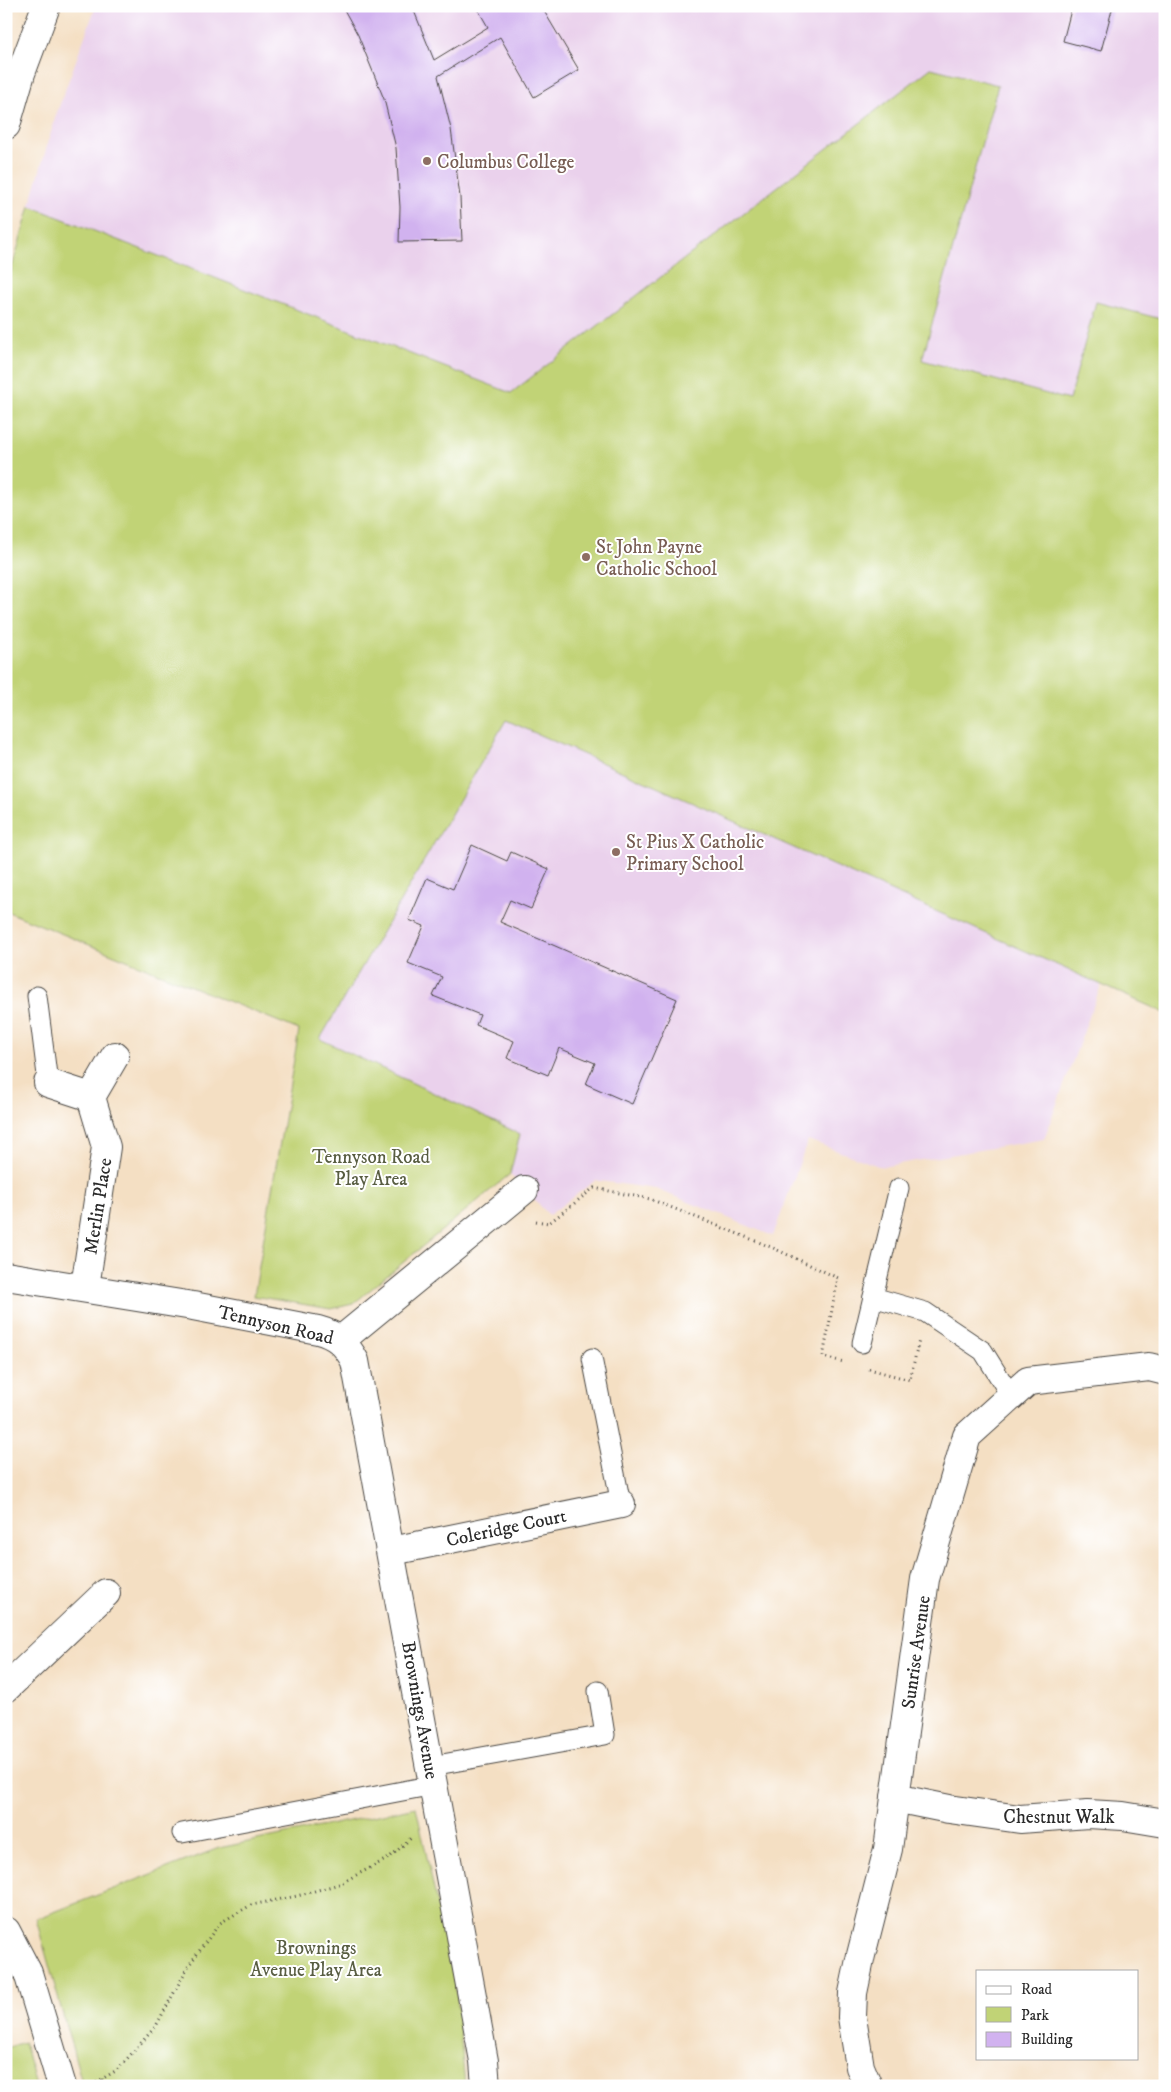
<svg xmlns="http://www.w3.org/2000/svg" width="1171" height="2092" viewBox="0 0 1171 2092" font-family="'IM FELL DW Pica',serif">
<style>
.built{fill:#ead1ec}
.green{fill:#c1d376;stroke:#767f50}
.building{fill:#d1b2ef}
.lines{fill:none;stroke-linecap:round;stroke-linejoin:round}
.lane-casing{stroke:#494642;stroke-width:21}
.street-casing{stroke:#494642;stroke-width:30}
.path{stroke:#494642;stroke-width:3;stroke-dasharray:1 4;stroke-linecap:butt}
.lane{stroke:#fff;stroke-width:19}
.street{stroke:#fff;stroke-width:28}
.education-dot{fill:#8d6e63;stroke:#fff;stroke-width:2}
.labels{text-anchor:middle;stroke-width:4;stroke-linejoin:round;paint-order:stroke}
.education-label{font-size:19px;fill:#785e54;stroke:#fff;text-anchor:start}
.park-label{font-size:19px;fill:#585d42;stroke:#fff}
.street-label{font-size:19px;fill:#2b2b2b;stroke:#fff}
</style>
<rect width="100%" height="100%" fill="#fff"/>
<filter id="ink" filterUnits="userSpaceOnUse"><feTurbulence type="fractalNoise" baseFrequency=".02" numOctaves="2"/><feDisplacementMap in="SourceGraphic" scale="10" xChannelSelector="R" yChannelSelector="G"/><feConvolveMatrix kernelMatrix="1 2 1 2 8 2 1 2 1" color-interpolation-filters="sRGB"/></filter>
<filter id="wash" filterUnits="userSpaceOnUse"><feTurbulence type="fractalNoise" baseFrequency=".0096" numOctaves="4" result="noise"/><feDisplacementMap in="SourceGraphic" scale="20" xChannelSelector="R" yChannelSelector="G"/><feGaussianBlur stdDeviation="1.12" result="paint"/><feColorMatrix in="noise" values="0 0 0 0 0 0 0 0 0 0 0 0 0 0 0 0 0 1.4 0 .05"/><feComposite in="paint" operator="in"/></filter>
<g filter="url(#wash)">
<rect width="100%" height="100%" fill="#f4dfc3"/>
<polygon class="built" points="96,6 1165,6 1165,1013 1101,985 1044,1139 881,1167 808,1140 773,1236 656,1189 600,1181 596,1180 549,1215 510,1174 520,1135 299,1030 6,911 6,288 56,115"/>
<g class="green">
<polygon points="931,68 998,85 922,360 1069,400 1096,302 1165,320 1165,1013 506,720 320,1039 520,1134 510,1174 353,1304 331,1309 254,1296 299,1030 6,911 6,288 30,206 511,393"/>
<polygon points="416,1807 457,1995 465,2086 83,2086 36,1919 219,1848"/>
<polygon points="24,2042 36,2086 6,2086 6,2048"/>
</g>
<g id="blocks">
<g class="building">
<polygon points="342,6 412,6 434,60 488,27 476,6 541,6 579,70 534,97 500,37 438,76 451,129 460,197 462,241 399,242 400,207 396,148 384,99 358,35"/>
<polygon points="1072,6 1113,6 1101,51 1063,41"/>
<polygon points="472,845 507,861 511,852 549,869 531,909 510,900 500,922 677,999 632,1104 586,1084 595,1063 559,1048 548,1075 507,1058 514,1041 476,1025 480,1015 433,996 442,977 408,963 424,926 409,920 427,878 453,889"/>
</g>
</g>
</g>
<g filter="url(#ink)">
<use href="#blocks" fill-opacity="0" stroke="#494642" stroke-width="1"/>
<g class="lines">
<g class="lane-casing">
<g id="lane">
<polyline points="37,996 48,1083"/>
<polyline points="899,1188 873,1297 925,1312 983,1351 1011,1396"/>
<polyline points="862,1343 873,1297"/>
<polyline points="592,1358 621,1504"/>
<polyline points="431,1766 605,1735 598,1691"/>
<polyline points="182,1833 434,1785"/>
</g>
</g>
<g class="street-casing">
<g id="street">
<polyline points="6,125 21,73 46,6"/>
<polyline points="48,1083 91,1097 106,1147 85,1287"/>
<polyline points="91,1097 115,1056"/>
<path d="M6 1276 193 1306 318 1330C337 1335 346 1344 355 1361L484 2061 486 2086"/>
<polyline points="341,1340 524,1190"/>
<polyline points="392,1551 621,1504"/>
<polyline points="6,1688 106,1593"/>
<polyline points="895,1798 949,1809 1020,1819 1088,1814 1123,1816 1165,1823"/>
<polyline points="6,1931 28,1973 62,2086"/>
<polyline points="868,2086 860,2067 852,2017 853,1993 861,1955 888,1849 925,1579 967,1436 1028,1381 1149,1367 1165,1371"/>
</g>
</g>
<g class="path">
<polyline points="536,1221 549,1223 594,1188 650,1199 771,1247 838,1278 823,1357 844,1362"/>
<polyline points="869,1369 910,1380 919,1340"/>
<polyline points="102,2079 105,2086"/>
<polyline points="92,2085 117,2070 156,2026 189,1965 220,1923 251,1905 297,1896 339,1884 389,1858 412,1837"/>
</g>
<use href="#lane" class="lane"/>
<use href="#street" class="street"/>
</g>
</g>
<g class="education-dot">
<circle cx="427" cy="161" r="5"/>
<circle cx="586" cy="557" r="5"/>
<circle cx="616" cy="852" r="5"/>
</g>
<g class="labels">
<g class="education-label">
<text x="437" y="168">Columbus College</text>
<text x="596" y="553">St John Payne<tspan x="596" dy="22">Catholic School</tspan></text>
<text x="626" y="848">St Pius X Catholic<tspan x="626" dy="22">Primary School</tspan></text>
</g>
<g class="park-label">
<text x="371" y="1163">Tennyson Road<tspan x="371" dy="22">Play Area</tspan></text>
<text x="316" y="1954">Brownings<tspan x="316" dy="22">Avenue Play Area</tspan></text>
</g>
<g class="street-label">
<text transform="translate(97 1206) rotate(-81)" y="7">Merlin Place</text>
<text transform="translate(276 1324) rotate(13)" y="7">Tennyson Road</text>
<text transform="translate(506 1527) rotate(-12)" y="7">Coleridge Court</text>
<text transform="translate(915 1652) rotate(-82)" y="7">Sunrise Avenue</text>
<text transform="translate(421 1710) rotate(80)" y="7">Brownings Avenue</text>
<text x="1059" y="1823">Chestnut Walk</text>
</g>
</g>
<rect width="1171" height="2092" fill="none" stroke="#fff" stroke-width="25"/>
<rect x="976" y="1970" width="162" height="90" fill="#ffffff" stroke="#aaaaaa"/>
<rect x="986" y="1986" width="25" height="8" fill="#ffffff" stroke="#aaaaaa"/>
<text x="1021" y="1994" font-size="15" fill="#2b2b2b">Road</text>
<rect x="986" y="2007" width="25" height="15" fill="#c1d376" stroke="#aaaaaa"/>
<text x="1021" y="2020" font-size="15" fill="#2b2b2b">Park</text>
<rect x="986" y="2032" width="25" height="15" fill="#d1b2ef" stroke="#aaaaaa"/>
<text x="1021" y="2044" font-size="15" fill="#2b2b2b">Building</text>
</svg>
